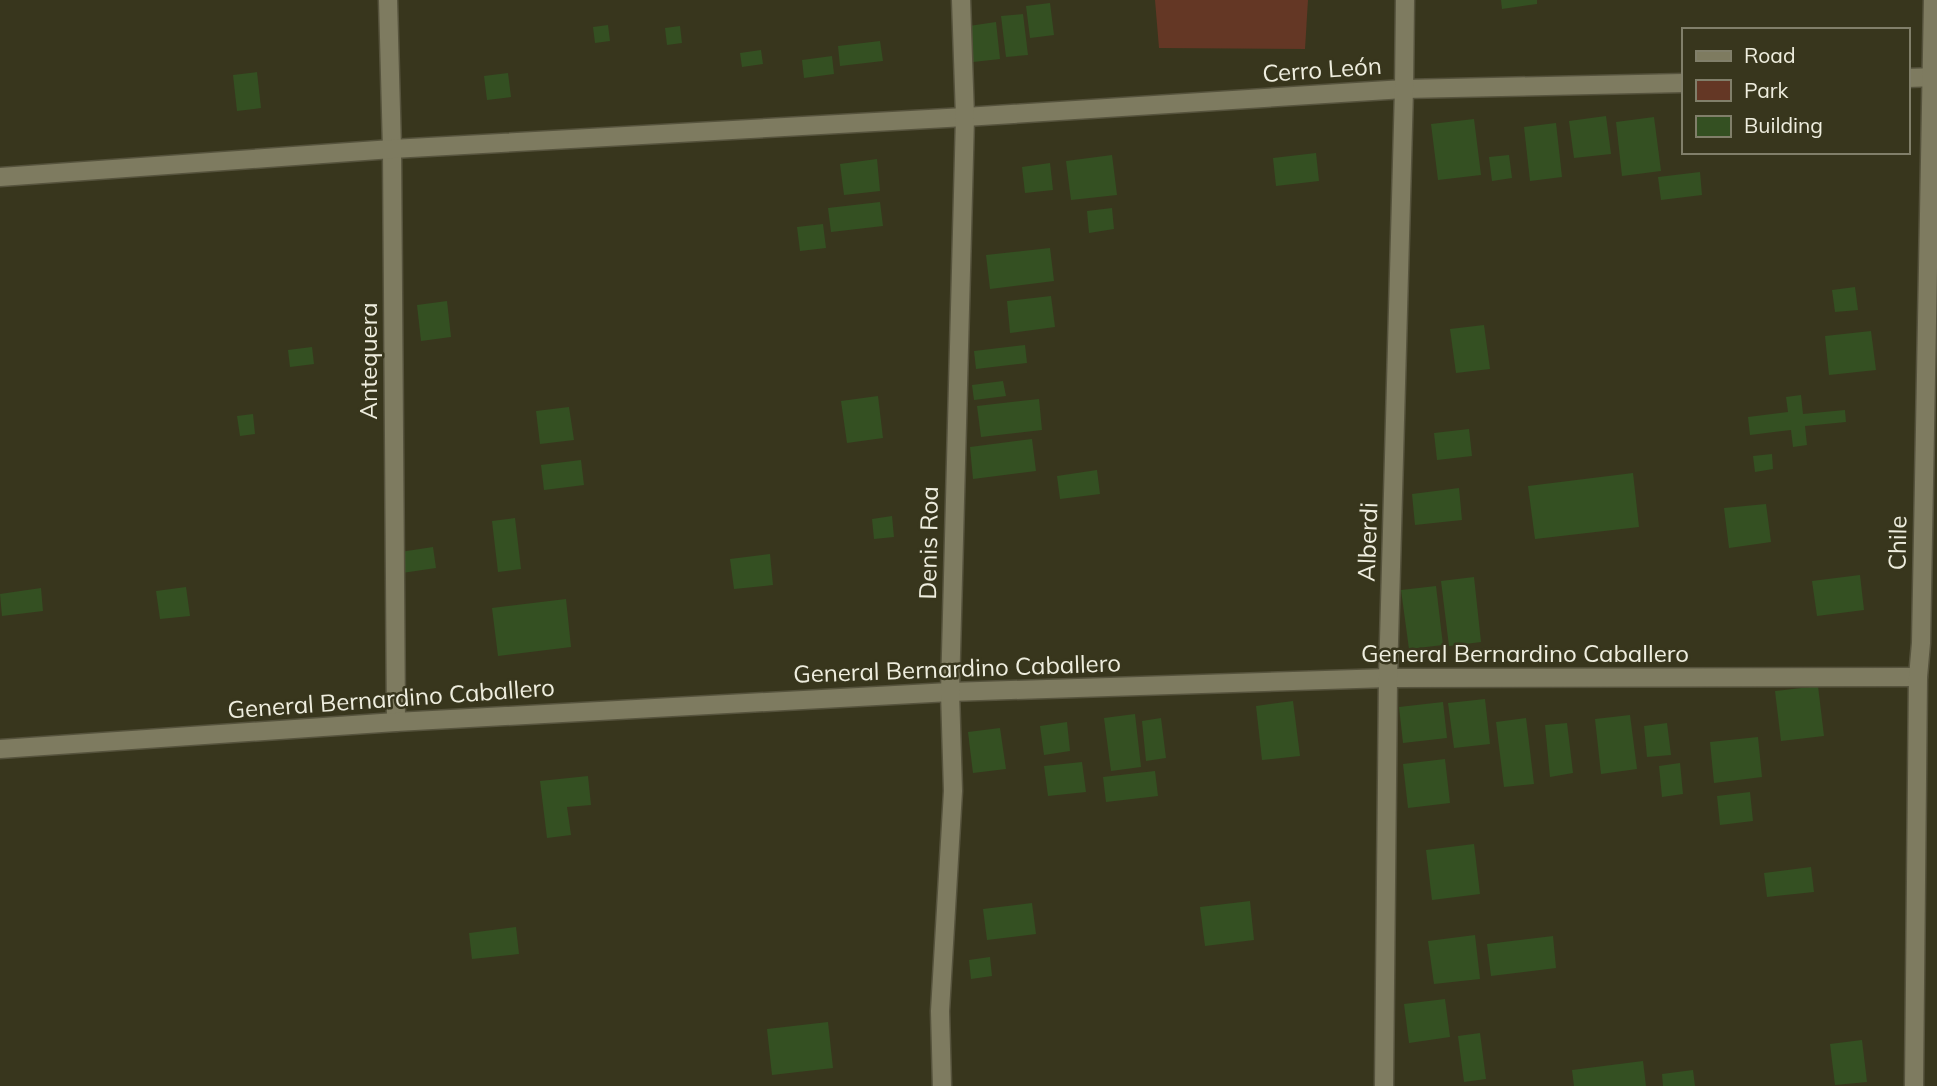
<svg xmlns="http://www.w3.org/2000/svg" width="1937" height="1086" viewBox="0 0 1937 1086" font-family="Mulish,sans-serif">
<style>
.green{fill:#643725}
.building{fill:#345022}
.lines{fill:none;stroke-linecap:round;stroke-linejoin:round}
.minor-casing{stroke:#56533d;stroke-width:21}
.minor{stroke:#7e7b60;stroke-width:18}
.labels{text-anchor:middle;stroke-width:5;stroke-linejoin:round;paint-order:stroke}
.street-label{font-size:24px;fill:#eeedde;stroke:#38361d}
</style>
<rect width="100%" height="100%" fill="#38361d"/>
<polygon class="green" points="1155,0 1308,0 1305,49 1159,48"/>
<g class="building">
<polygon points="1501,0 1537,0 1537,4 1502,9"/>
<polygon points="1050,3 1054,35 1030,38 1026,6"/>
<polygon points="1023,14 1028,55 1006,57 1001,16"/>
<polygon points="996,22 1000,59 973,62 969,26"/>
<polygon points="608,25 610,41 595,43 593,27"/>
<polygon points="680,26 682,43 667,45 665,28"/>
<polygon points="880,41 883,61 840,66 838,46"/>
<polygon points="761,50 763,64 742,67 740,53"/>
<polygon points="832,56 834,74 804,78 802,60"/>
<polygon points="257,72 261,108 237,111 233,75"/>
<polygon points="508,73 511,97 487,100 484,76"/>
<polygon points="1606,116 1611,154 1574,158 1569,121"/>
<polygon points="1654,117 1661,171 1622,176 1616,122"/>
<polygon points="1474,119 1481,175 1438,180 1431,124"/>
<polygon points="1556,123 1562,177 1530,181 1524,127"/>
<polygon points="1316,153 1319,181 1276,186 1273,158"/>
<polygon points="1112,155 1117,195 1071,200 1066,161"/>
<polygon points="1509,155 1512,178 1492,181 1489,157"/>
<polygon points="877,159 880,191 844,195 840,164"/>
<polygon points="1050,163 1053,190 1025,193 1022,167"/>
<polygon points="1700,172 1702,195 1661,200 1658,177"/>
<polygon points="880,202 883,226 831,232 828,208"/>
<polygon points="1112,208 1114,229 1089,233 1087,211"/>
<polygon points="823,224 826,248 800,251 797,227"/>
<polygon points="1050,248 1054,281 990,289 986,255"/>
<polygon points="1855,287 1858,310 1835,312 1832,290"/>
<polygon points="1051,296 1055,327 1010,333 1007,301"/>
<polygon points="447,301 451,337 421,341 417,305"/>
<polygon points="1484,325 1490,369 1456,373 1450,329"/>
<polygon points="1871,331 1876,370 1829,375 1825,336"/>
<polygon points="1025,345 1027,363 976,369 974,351"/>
<polygon points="312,347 314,364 290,367 288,350"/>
<polygon points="1003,381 1006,396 974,400 972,385"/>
<polygon points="1801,395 1803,414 1845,410 1846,422 1805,426 1807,445 1793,447 1791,430 1750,435 1748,417 1788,412 1786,397"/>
<polygon points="878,396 883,438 847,443 841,401"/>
<polygon points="1039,399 1042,430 981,437 977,406"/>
<polygon points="569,407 574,440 540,444 536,411"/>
<polygon points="253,414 255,434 240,436 237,416"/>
<polygon points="1469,429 1472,456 1437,460 1434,433"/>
<polygon points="1032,439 1036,471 973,479 970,447"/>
<polygon points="1772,454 1773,469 1755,472 1753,456"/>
<polygon points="581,460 584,485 544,490 541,465"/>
<polygon points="1097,470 1100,494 1060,499 1057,476"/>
<polygon points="1633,473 1639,527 1535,539 1528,486"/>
<polygon points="1459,488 1462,520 1415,525 1412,494"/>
<polygon points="1766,504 1771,542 1729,548 1724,508"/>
<polygon points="892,516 894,537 874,539 872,519"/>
<polygon points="515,518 521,569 498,572 492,521"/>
<polygon points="433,547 436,568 402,573 400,552"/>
<polygon points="770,554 773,585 734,589 730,559"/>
<polygon points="1860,575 1864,610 1817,616 1812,581"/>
<polygon points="1474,577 1481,642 1449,646 1441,581"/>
<polygon points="1436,586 1443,645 1409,649 1401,590"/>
<polygon points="186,587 190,616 160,619 156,591"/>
<polygon points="41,588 43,611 2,616 0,594"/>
<polygon points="566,599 571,647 498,656 492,608"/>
<polygon points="1818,686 1824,736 1781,741 1775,691"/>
<polygon points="1485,699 1490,744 1454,748 1448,703"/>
<polygon points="1293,701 1300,756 1262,760 1256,706"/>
<polygon points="1443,702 1447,738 1403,743 1399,707"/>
<polygon points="1135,714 1141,767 1111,771 1104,718"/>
<polygon points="1630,715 1637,769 1601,774 1595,719"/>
<polygon points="1161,718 1166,758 1146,761 1142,721"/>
<polygon points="1526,718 1534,784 1504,787 1496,722"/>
<polygon points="1067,722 1070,751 1044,755 1040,726"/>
<polygon points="1567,723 1573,773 1550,777 1545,725"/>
<polygon points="1667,723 1671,755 1647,757 1644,726"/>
<polygon points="1000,728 1006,769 973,773 968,732"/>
<polygon points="1758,737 1762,777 1714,783 1710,742"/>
<polygon points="1445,759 1450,803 1408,808 1403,764"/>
<polygon points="1082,762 1086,792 1048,796 1044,766"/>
<polygon points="1680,763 1683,794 1662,797 1659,766"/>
<polygon points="1155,771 1158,796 1106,802 1103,777"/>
<polygon points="588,776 591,805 567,807 571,835 547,838 540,781"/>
<polygon points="1750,792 1753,821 1720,825 1717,796"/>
<polygon points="1474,844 1480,894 1432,900 1426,850"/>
<polygon points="1811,867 1814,892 1767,897 1764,873"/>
<polygon points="1250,901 1254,940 1205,946 1200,907"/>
<polygon points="1032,903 1036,934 987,940 983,909"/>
<polygon points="516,927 519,954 472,959 469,933"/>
<polygon points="1475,935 1480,979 1434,984 1428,941"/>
<polygon points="1553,936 1556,968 1491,976 1487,944"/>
<polygon points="990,957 992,976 971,979 969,960"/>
<polygon points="1445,999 1450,1037 1409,1043 1404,1004"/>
<polygon points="828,1022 833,1068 772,1075 767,1029"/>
<polygon points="1480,1033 1486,1079 1464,1082 1458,1036"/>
<polygon points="1862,1040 1867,1082 1835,1085 1830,1044"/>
<polygon points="1643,1061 1646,1086 1574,1086 1572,1070"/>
<polygon points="1693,1070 1695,1086 1663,1086 1662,1074"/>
</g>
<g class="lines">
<g class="minor-casing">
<g id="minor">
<polyline points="388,0 392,149 396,722"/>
<polyline points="1907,78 1937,77"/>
<polyline points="0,177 392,149 965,117 1404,89 1683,83"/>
<polyline points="0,749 396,722 950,692 1388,678 1918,677"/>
<polyline points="942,1086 940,1011 953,791 950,692 965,117 961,0"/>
<polyline points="1384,1086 1388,678 1404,89 1405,0"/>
<polyline points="1914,1086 1918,677 1921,643 1933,0"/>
</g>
</g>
<use href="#minor" class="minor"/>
</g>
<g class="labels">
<g class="street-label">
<text transform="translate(1322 70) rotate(-4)" y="8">Cerro León</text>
<text transform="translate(369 361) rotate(-90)" y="8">Antequera</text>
<text transform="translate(1368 542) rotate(-88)" y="8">Alberdi</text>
<text transform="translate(929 543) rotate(-89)" y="8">Denis Roa</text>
<text transform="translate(1898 543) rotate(-89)" y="8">Chile</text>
<text x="1525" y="662">General Bernardino Caballero</text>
<text transform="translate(957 669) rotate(-2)" y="8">General Bernardino Caballero</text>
<text transform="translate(391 699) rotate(-4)" y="8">General Bernardino Caballero</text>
</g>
</g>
<rect x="1682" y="28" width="228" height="126" fill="#38361d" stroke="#817f6a" stroke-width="2"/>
<rect x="1696" y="51" width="35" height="10" fill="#7e7b60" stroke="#817f6a" stroke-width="2"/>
<text x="1744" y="63" font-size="21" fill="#eeedde">Road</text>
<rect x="1696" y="80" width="35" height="21" fill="#643725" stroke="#817f6a" stroke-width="2"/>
<text x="1744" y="98" font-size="21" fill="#eeedde">Park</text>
<rect x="1696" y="116" width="35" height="21" fill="#345022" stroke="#817f6a" stroke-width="2"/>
<text x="1744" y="133" font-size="21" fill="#eeedde">Building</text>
</svg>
